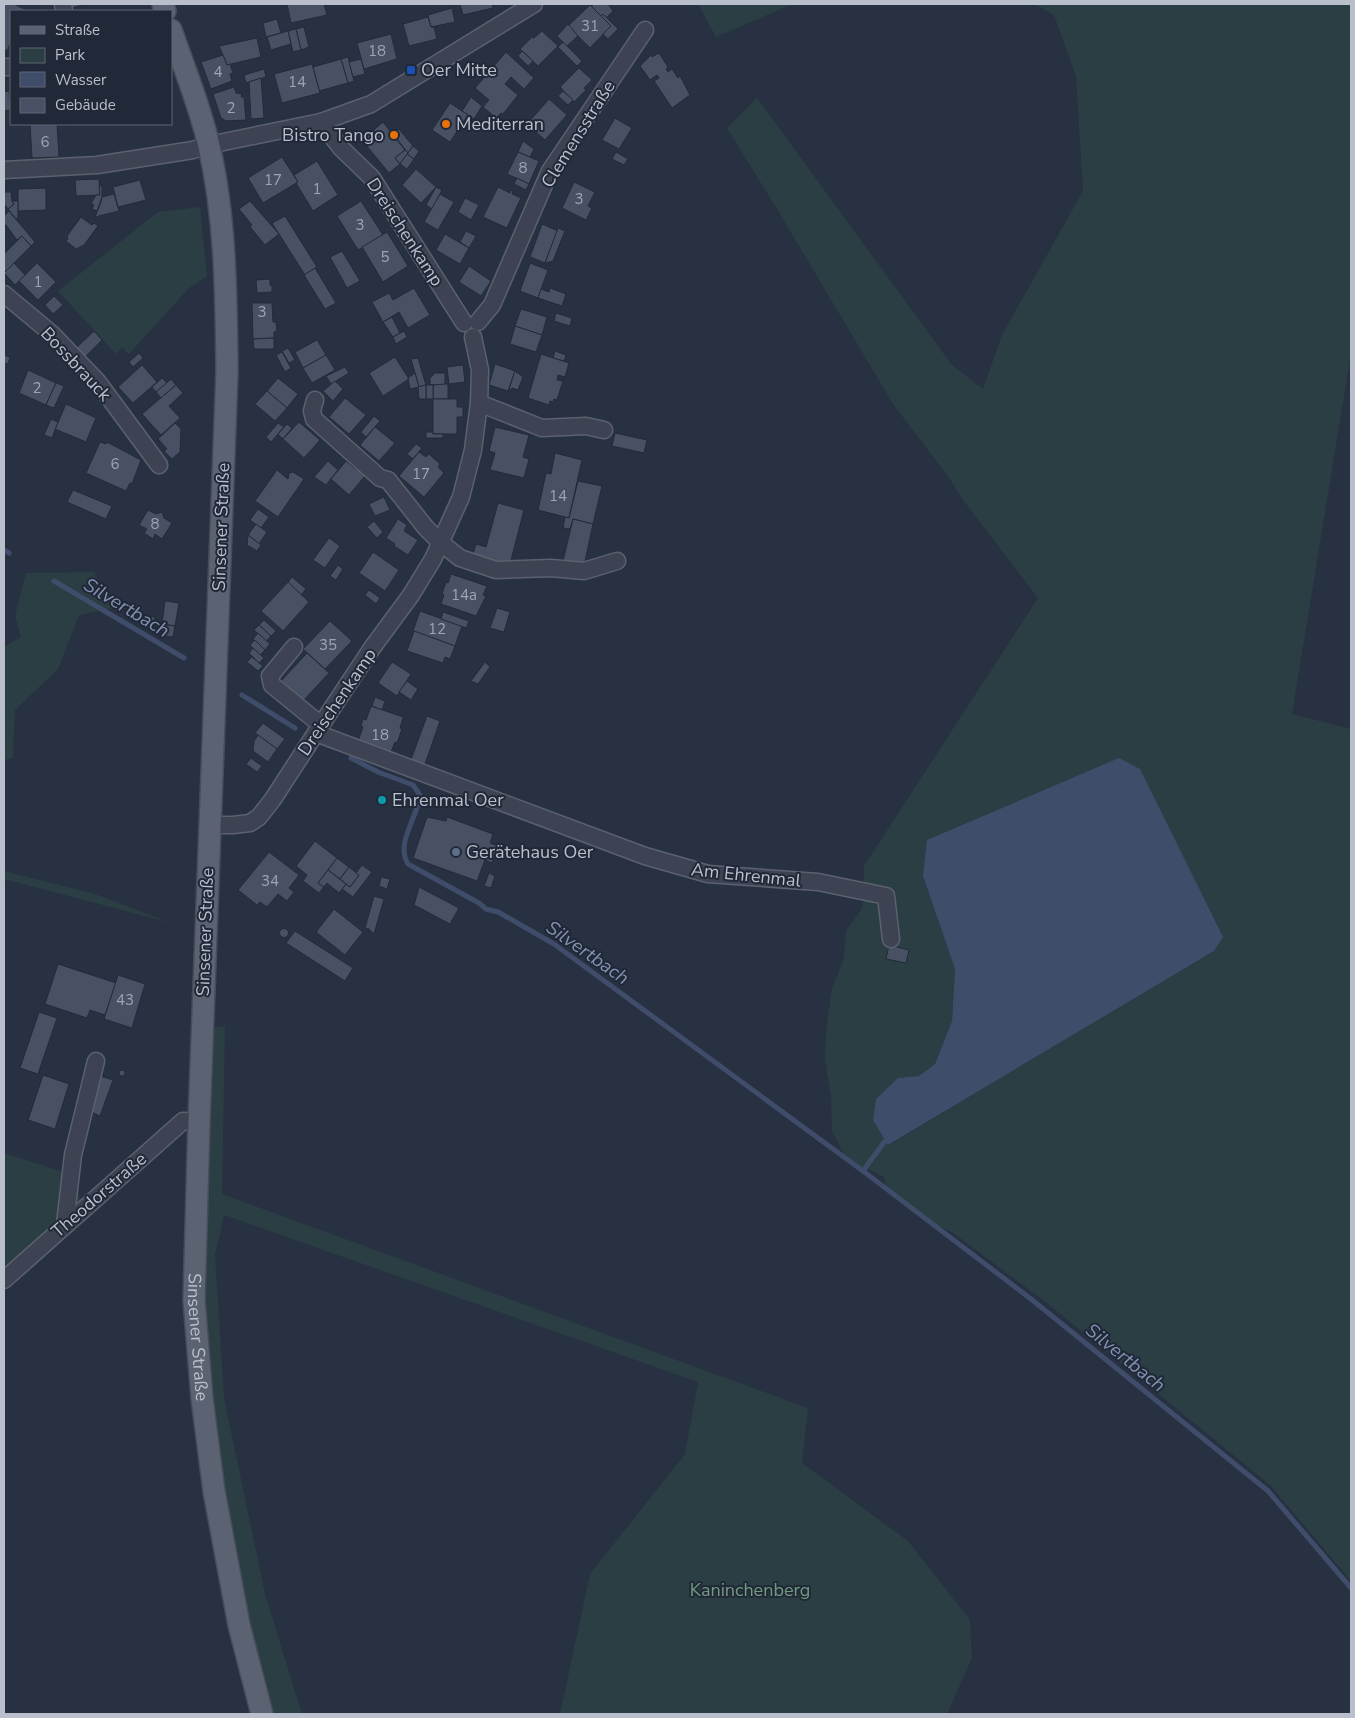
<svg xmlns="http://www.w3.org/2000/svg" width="1355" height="1718" viewBox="0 0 1355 1718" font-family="'Nunito Sans',sans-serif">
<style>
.green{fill:#2a3e43;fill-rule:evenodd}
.water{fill:#3f4d6b}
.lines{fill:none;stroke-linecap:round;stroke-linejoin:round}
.stream{stroke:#3f4d6b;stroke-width:5}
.building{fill:#485164;stroke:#232a39}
.minor-casing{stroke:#5b616f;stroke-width:19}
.major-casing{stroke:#464c5b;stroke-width:24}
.minor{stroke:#3d4352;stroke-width:16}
.major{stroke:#5b6272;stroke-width:21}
.transit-dot{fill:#1a4fb4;stroke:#212838;stroke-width:2}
.food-dot{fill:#e8710a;stroke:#212838;stroke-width:2}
.culture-dot{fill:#0f9aa8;stroke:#212838;stroke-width:2}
.service-dot{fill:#5c6f8a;stroke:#212838;stroke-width:2}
.labels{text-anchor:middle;stroke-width:4;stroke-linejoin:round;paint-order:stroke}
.number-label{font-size:15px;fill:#9ea4b2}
.poi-label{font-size:18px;fill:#babfcc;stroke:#212838;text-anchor:start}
.street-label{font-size:18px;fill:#babfcc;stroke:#212838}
.park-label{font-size:18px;fill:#729c80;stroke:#212838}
.water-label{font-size:19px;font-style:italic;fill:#8392b2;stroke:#212838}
</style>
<rect width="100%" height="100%" fill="#283142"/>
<g class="green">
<polygon points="698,4 793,4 716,37"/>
<path d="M1034 4H1351V354L1292 714 1351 729V1581L1270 1485 1047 1303 953 1233 922 1217 913 1209 888 1193 884 1177 854 1163 845 1156 832 1131 831 1096 825 1061 826 1031 832 989 844 958 846 931 863 907 864 866 1038 598 963 500 950 479 893 404 777 209 727 128 757 98 952 365 983 389 1002 335 1083 191 1076 76 1054 15ZM923 876 1214 951 889 1145 873 1120 898 1078 919 1076 935 1064 952 1021 955 969Z"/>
<polygon points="200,207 207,276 189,288 129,354 122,347 116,354 58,291 158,212"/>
<polygon points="94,572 114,608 79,615 58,669 15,710 13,758 4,760 4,647 21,637 15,616 26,573"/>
<polygon points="4,871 95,894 171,923 4,879"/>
<polygon points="225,1026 222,1194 808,1408 802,1463 908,1541 970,1620 972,1658 947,1714 560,1714 590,1574 685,1454 698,1382 224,1215 215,1255 224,1398 265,1594 302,1714 271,1714 238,1582 219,1471 203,1296 212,1028"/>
<polygon points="4,1153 76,1176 80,1202 4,1269"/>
</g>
<polygon class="water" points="1119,758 1140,769 1223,937 1214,951 888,1145 873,1120 876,1099 898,1078 919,1076 935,1064 952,1021 955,969 923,876 927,840"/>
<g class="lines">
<g class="stream">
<polyline points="4,550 9,553"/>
<polyline points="54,581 184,658"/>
<polyline points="242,695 295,728"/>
<path d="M351 758 378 772 413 785 420 795C418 817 395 843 408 864L479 903 486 909 498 912 554 944 863 1171 1031 1299 1268 1491 1351 1588"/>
<polyline points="863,1171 885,1141"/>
</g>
</g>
<g class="building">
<polygon points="4,4 14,4 28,11 11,11 11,42 7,51 4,49"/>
<polygon points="67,4 85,4 69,9"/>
<polygon points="287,4 324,4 327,15 291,23"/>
<polygon points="460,4 492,4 493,8 463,15"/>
<polygon points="594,4 608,4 613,11 606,18 603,14 601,16 591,7"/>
<polygon points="590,5 611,26 590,48 568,26"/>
<polygon points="452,8 455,22 431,27 428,15"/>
<polygon points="603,14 618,29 608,39 603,34 611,26 601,16"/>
<polygon points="428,17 431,27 434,27 437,39 409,46 403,24"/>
<polygon points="277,19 281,33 266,37 263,23"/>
<polygon points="568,24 578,36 567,46 557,36"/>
<polygon points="304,27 309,47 301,50 296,29"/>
<polygon points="296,29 301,50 293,52 288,31"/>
<polygon points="288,31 291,44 271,50 267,37"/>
<polygon points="542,31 558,46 538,66 520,49 532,37 534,38"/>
<polygon points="391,34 397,59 364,69 357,43"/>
<polygon points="257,38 261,57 227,65 219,46"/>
<polygon points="563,42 582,61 577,66 558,47"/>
<polygon points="522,51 533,61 528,66 518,56"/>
<polygon points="506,52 534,78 524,89 511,77 505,84 518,95 503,114 501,113 496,118 483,107 489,100 475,88"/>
<polygon points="659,53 668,67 666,69 668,72 672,69 678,78 680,76 690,95 672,108 654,81 659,78 657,75 650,80 640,66 651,55 652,57"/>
<polygon points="223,55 227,65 230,64 233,73 230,74 232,81 211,89 201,62"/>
<polygon points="348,57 354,81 348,83 341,59"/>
<polygon points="341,59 348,83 319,91 313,67"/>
<polygon points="361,59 365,74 353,77 349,62"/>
<polygon points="312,64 320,93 282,103 274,74"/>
<polygon points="579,68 592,80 584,88 586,90 574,102 560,87"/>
<polygon points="264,69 266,77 246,83 244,75"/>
<polygon points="261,78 264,118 251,119 249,82"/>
<polygon points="234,87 236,93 242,94 241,97 244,97 246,120 226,121 221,118 213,94"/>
<polygon points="9,91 11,110 4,111 4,92"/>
<polygon points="563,91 573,100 568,105 558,96"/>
<polygon points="471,97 482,106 474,119 462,111"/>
<polygon points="549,99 567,115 545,140 527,124"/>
<polygon points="450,103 468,115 450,142 432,130"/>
<polygon points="615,118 632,128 619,149 602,140"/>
<polygon points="383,122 405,150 395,158 400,164 389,173 362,140"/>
<polygon points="30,124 57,124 59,157 32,158"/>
<polygon points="57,124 76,124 58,126"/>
<polygon points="399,129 413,146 408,153 393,134"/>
<polygon points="523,141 534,149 530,157 518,152"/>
<polygon points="413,146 419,151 414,159 407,154"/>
<polygon points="405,150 408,153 400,164 395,158"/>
<polygon points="518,152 539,161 529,184 507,174"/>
<polygon points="616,152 628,159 624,165 612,159"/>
<polygon points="407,154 414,159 407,169 400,164"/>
<polygon points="282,157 298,182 263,203 248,178"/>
<polygon points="317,161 338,195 313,211 296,183 298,182 294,175"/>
<polygon points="416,169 436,187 421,203 402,185"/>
<polygon points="517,178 529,184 526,190 514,184"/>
<polygon points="99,179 100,195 76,196 75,180"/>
<polygon points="140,180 146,200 118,207 113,187"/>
<polygon points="574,182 595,192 588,206 592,208 586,220 562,208"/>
<polygon points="99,186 102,186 102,197 97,211 92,209 94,205 91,204 96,195 100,195"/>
<polygon points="436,187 442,190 432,209 426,205"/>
<polygon points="498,187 510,193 511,190 513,191 512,194 521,198 507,228 483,217"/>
<polygon points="46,188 46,210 18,211 18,189"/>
<polygon points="5,192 11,192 12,201 14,204 8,209 4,204 4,194"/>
<polygon points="114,194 119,211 95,217 101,202 102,197"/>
<polygon points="440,194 454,202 438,230 424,222"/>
<polygon points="465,198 479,205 471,220 458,212"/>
<polygon points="12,201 18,201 18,218 16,219 8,209 14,204"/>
<polygon points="250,201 279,234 265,245 250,227 252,225 239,209"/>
<polygon points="361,201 383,235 358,250 337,216"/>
<polygon points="9,211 35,242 31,246 22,236 17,240 6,225 4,225 4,216"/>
<polygon points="285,216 317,267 305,275 272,223"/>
<polygon points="81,217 92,225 94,223 98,226 84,245 76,249 66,241 68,239 67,236"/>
<polygon points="542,224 558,231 545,263 530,257"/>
<polygon points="558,228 565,231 553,261 545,263"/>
<polygon points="466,231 476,236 469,248 460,242"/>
<polygon points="387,232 408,266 383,282 362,247"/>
<polygon points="445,234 469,248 460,264 436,250"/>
<polygon points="22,236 31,246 4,273 4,254"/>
<polygon points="342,251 360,281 347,288 330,257"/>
<polygon points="14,263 25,275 15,285 4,273"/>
<polygon points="37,263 56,282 38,300 19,281"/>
<polygon points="530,263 548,270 538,298 520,291"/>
<polygon points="469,266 491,281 481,296 459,282"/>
<polygon points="315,268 336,303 325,309 304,275"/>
<polygon points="270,279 270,285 272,286 272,292 257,293 256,280"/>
<polygon points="414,288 430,315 408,328 399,312 383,322 372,302 389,293 393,300"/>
<polygon points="550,288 566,294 562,306 538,298 541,289 549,292"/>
<polygon points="54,296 63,305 53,314 45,305"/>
<polygon points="252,303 272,303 273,322 276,322 277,331 274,332 274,338 253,339"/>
<polygon points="521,309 547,317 542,335 515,326"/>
<polygon points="556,313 572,318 570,326 554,321"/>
<polygon points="392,317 400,333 393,337 383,322"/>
<polygon points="515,326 542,335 536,352 510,344"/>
<polygon points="94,331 102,340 85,357 76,348"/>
<polygon points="404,331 407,337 396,344 393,337"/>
<polygon points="274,338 274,349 254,349 253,339"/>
<polygon points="317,340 326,355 303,368 295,352"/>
<polygon points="288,348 295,360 289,363 282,351"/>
<polygon points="555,351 566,355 564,361 553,358"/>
<polygon points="282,352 291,368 285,372 276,355"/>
<polygon points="139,353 143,358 133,367 129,362"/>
<polygon points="541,354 569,363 565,377 558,375 557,380 563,381 557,400 554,399 553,402 550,401 549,405 528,398"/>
<polygon points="4,355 10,357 8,364 4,363"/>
<polygon points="326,355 335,370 312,383 303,368"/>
<polygon points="395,357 409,379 383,396 369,373"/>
<polygon points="418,358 426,385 419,387 411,359"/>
<polygon points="495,364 515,371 508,391 489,385"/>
<polygon points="142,365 157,382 133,403 118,387"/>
<polygon points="463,365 465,382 449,384 447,367"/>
<polygon points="345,367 349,373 331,384 326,376"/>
<polygon points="28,370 56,383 46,405 19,393"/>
<polygon points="515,371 523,377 518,390 512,388 511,390 509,389"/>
<polygon points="415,373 419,387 410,389 408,378"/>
<polygon points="435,373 445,373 445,385 430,385 430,378"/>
<polygon points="162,378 167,383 156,392 152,387"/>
<polygon points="278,378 298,394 287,408 267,391"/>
<polygon points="171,379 176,385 161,398 156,392"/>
<polygon points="335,381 343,389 333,401 323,391"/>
<polygon points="56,383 64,386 54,408 46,405"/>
<polygon points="445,384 448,384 448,399 433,399 433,385"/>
<polygon points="176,385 183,393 169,406 180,418 161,435 142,414"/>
<rect x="426" y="385" width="7" height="14"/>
<polygon points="426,385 426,399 419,399 418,387"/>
<polygon points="267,391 287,408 275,421 255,404"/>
<polygon points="345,398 366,415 349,434 329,417"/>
<polygon points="433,399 457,399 457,407 463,407 463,417 457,417 457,434 433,434"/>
<polygon points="66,404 96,418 86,442 55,429"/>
<polygon points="374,416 380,421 366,437 361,432"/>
<polygon points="51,419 58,422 52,438 44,435"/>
<polygon points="299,422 320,440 304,458 283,439"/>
<polygon points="175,423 181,429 180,452 172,459 164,451 167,449 158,439"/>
<polygon points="278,423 284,427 271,442 266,437"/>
<polygon points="287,424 292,428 283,439 278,434"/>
<polygon points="375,427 395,443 379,461 360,445"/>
<polygon points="495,427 529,435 523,457 529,459 524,478 490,470 495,453 489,451"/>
<polygon points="426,432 433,432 433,434 443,434 443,438 426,438"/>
<polygon points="615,433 647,440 644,453 612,446"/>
<polygon points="100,442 106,444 107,442 141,460 132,484 130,483 126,491 86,473"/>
<polygon points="416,444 422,448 413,459 407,454"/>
<polygon points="419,452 426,457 429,454 440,464 438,467 444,473 424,497 399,476"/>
<polygon points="555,453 582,460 569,518 538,510 546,473 551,474"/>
<polygon points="328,461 338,470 326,485 314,477"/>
<polygon points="346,461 357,470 361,470 365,476 349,495 331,479"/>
<polygon points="277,470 288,479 289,473 293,472 304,479 278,517 255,501"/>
<polygon points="578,481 602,486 593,524 573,519 570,529 563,528 565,517 569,518"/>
<polygon points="73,490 112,506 106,519 67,502"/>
<polygon points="384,497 390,510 375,516 369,504"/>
<polygon points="498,503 524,510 509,568 472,558 476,544 486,547"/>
<polygon points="258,509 269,517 261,528 250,520"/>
<polygon points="148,510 156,514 162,512 164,518 172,523 162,539 155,534 153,539 144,533 147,529 139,525"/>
<polygon points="398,519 407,525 404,531 418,540 408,555 394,546 395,544 386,538"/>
<polygon points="573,519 593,524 584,566 563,561"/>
<polygon points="374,521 383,532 377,538 367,527"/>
<polygon points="256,524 267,532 259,544 248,535"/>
<polygon points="248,535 261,545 257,551 247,545"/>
<polygon points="329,538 340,546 325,568 313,560"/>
<polygon points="373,552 399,570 385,591 359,573"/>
<polygon points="338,565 343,569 336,580 330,576"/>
<polygon points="451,574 487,586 483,595 486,596 476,616 441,604 444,595 442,594 446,582 448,583"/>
<polygon points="292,577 306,589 301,595 288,582"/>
<polygon points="288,582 309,602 283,631 261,611"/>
<polygon points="369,590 380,598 376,604 365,595"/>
<polygon points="165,601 179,603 175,626 162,624"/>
<polygon points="497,608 510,612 504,632 490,628"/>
<polygon points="420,611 462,626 455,646 413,631"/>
<polygon points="443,612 469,621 466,628 441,619"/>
<polygon points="146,616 155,617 154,623 145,622"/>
<polygon points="264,620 276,631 271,636 259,625"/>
<polygon points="330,621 352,641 325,669 303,649"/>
<polygon points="158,624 175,626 173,637 164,636 165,632 157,631"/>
<polygon points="259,625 271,636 266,641 254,630"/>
<polygon points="414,631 455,646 450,659 445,657 443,663 407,651"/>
<polygon points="258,633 270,644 265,650 253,639"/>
<polygon points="255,640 265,650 260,655 250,645"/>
<polygon points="253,648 264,658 259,663 249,653"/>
<polygon points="307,653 329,673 303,701 281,681"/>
<polygon points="252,657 263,666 258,671 247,662"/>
<polygon points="392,662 411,674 397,696 378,683"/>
<polygon points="485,662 490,667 478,684 471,681"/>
<polygon points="407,681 418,689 411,700 399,692"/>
<polygon points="375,697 385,701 382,710 372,706"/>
<polygon points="371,706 406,718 403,718 400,728 402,729 397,743 395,742 391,752 393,754 358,741 363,727 361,726 363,719 366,720"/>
<polygon points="427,716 440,721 424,767 410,762"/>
<polygon points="263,723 285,739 277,749 255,733"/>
<polygon points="258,735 277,749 268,762 253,751 254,741"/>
<polygon points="251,758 262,766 257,772 246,764"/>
<polygon points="427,817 446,821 447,817 493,834 490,843 498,846 492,863 485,860 477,881 413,858"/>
<polygon points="315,841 337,858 318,883 324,887 319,893 303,881 307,875 296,866"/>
<polygon points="269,852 299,875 289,888 294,892 287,901 278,894 267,907 260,902 257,905 238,890"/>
<polygon points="337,858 349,867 340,879 328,870"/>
<polygon points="362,865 372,872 353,897 342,889 346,884 350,887 359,875 356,873"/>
<polygon points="349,867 359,875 350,887 340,879"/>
<polygon points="328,870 346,884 339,893 327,883 324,887 318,883"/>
<polygon points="489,873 495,876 491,888 484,886"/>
<polygon points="381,877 390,879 387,889 379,886"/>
<polygon points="419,887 459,908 450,924 414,905"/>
<polygon points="374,896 384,899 374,934 369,929 365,928"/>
<polygon points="334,909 363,932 345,955 316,932"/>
<circle cx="284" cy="933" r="4.5"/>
<polygon points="295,931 353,968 345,981 286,943"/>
<polygon points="889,945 909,950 906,963 886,959"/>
<polygon points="58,964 116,983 105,1015 90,1010 87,1018 45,1004"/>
<polygon points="118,975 145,984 132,1028 104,1019"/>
<polygon points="39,1012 57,1018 38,1074 20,1068"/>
<circle cx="122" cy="1073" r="3"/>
<polygon points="43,1075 69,1084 55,1129 28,1120"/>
<polygon points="100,1076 113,1080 100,1116 91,1112"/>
</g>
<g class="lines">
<g class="minor-casing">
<g id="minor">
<polyline points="63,4 64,11"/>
<polyline points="4,67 11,67"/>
<polyline points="321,122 341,148 372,178 464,323"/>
<polyline points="4,170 97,165 193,150 209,145 321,122 371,104 534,4"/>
<polyline points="4,294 52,334 97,381 159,465"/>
<polyline points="478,322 492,305 550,171 645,30"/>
<polyline points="315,400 312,411 314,419 380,478 388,480 426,528 441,543 460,558 496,570 551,568 584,571 617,561"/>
<polyline points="479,403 542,428 586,426 604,430"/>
<polyline points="294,647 270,676 272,685 321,725"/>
<polyline points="316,733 645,856 708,874 818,882 886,896 891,939"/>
<polyline points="209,825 233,825 250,823 259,817 273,799 321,725 372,648 411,595 433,559 461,497 473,450 479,403 480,370 473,337"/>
<polyline points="65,1224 73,1155 96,1061"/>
<polyline points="4,1280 183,1121 199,1122"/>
</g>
</g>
<g class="major-casing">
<g id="major">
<polyline points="163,4 165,11"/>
<path id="s1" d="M171 30C184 68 200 106 209 146 226 220 226 295 227 371L199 1122 194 1300 202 1398 214 1491 239 1625 262 1714"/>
</g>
</g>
<use href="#minor" class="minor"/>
<use href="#major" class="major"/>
</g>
<rect class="transit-dot" x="406" y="65" width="10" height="10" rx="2.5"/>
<g class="food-dot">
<circle cx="446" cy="124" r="5"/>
<circle cx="394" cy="135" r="5"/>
</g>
<circle class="culture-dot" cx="382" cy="800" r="5"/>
<circle class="service-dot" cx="456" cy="852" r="5"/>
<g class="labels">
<g class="number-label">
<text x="590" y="31">31</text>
<text x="377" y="56">18</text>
<text x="218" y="77">4</text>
<text x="297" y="87">14</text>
<text x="231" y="113">2</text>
<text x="45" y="147">6</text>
<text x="523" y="173">8</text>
<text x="273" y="185">17</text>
<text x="317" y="194">1</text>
<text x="579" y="204">3</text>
<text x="360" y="230">3</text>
<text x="385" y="262">5</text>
<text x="38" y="287">1</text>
<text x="262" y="317">3</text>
<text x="37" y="393">2</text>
<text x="115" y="469">6</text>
<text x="421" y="479">17</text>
<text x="558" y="501">14</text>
<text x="155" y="529">8</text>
<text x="464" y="600">14a</text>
<text x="437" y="634">12</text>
<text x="328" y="650">35</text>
<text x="380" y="740">18</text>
<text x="270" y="886">34</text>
<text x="125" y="1005">43</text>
</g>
<g class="poi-label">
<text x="421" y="76">Oer Mitte</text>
<text x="456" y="130">Mediterran</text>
<text x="384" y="141" text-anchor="end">Bistro Tango</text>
<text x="392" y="806">Ehrenmal Oer</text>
<text x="466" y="858">Gerätehaus Oer</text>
</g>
<g class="street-label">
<text transform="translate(578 134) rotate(-58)" y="6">Clemensstraße</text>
<text transform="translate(405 232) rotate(57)" y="6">Dreischenkamp</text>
<text transform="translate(76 364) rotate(47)" y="6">Bossbrauck</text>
<text transform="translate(221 527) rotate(-88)" y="6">Sinsener Straße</text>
<text transform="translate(337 702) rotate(-56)" y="6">Dreischenkamp</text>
<text transform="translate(746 875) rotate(6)" y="6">Am Ehrenmal</text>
<text transform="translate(205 932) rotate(-88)" y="6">Sinsener Straße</text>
<text transform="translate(99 1195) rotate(-41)" y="6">Theodorstraße</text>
<text dy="6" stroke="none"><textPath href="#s1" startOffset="1315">Sinsener Straße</textPath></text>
</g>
<g class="park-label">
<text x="750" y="1596">Kaninchenberg</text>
</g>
<g class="water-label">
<text transform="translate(127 607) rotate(31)" y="7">Silvertbach</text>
<text transform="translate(588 952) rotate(35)" y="7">Silvertbach</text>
<text transform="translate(1126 1357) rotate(39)" y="7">Silvertbach</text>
</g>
</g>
<rect width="1355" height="1718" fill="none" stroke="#babfcc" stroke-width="10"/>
<rect x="10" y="10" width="162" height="115" fill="#212838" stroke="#5e6473"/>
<rect x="20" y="26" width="25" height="8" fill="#5b6272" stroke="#5e6473"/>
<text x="55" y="35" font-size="15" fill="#babfcc">Straße</text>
<rect x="20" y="48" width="25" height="15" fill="#2a3e43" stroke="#5e6473"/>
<text x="55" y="60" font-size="15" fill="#babfcc">Park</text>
<rect x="20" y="72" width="25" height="15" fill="#3f4d6b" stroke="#5e6473"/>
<text x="55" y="85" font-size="15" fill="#babfcc">Wasser</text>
<rect x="20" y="98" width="25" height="15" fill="#485164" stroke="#5e6473"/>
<text x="55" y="110" font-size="15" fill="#babfcc">Gebäude</text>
</svg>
